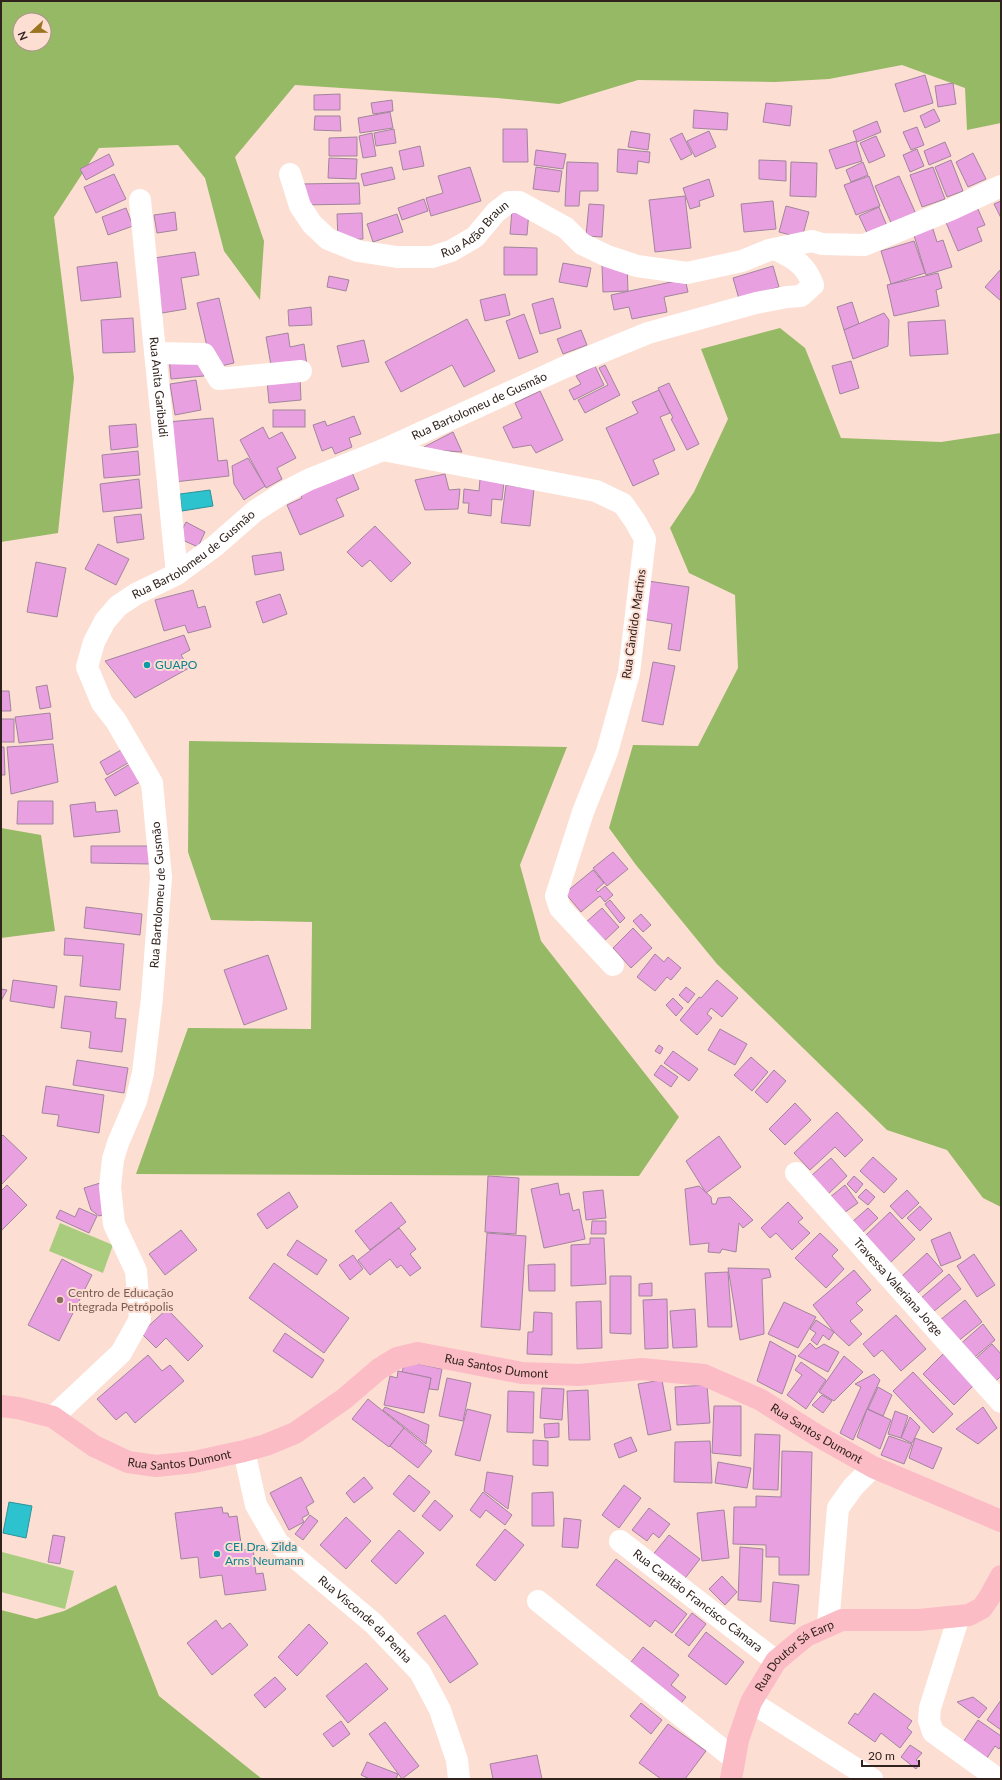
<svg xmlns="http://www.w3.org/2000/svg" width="1002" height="1780" viewBox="0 0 1002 1780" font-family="Lato,sans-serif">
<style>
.green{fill:#aacc7e}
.forest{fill:#95b965;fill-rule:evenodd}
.water{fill:#2cc2ce;stroke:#2d9299}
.building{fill:#e9a0e0;stroke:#a1859d}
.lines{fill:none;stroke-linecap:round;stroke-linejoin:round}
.minor{stroke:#fff;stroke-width:22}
.major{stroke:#fbbcc6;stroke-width:22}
.culture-dot{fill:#0f9aa8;stroke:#fdded3;stroke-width:1.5}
.education-dot{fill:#8d6e63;stroke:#fdded3;stroke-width:1.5}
.labels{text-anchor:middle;stroke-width:4;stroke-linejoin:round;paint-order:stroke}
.street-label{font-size:12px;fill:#30221d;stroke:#fdded3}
.culture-label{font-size:12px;fill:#0d838f;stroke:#fdded3;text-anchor:start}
.education-label{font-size:12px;fill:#785e54;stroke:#fdded3;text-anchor:start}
</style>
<rect width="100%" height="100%" fill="#fdded3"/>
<g class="green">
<polygon points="60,1223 113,1245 103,1273 49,1251"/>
<polygon points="2,1552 74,1571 65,1609 1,1592"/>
</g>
<g class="forest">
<path d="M1 1H1001V123L967 130 965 88 902 65 829 79 775 82 638 80 559 104 497 98 295 85 235 157 264 241 260 300 224 251 205 178 178 145 99 148 54 217 74 378 58 533 1 542ZM20 20H44V44H20Z"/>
<polygon points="780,328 805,348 841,438 941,442 1001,433 1001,1207 983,1198 947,1150 887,1130 717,964 636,865 609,828 633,745 698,746 738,668 735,595 689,573 670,528 694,492 728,419 701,349"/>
<polygon points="189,741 567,747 520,865 541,941 679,1117 639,1176 136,1174 188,1028 311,1029 312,922 211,920 188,852"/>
<polygon points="1,828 41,835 55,931 1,938"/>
<polygon points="116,1585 159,1696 262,1779 1,1779 1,1610 36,1619 64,1611"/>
</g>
<g class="water">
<polygon points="210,490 213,506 182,511 180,494"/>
<polygon points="9,1502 32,1506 26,1538 3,1533"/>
</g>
<g class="building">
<polygon points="925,75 933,103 904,112 895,84"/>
<polygon points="953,83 956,104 938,107 935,86"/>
<polygon points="340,94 340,110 314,110 314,95"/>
<polygon points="392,100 393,111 373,114 371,103"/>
<polygon points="766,103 792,106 790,126 763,122"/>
<polygon points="934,109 940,121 925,128 920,116"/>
<polygon points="694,110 728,113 727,130 693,128"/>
<polygon points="390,112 393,128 360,133 358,118"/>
<polygon points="315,116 340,116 341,131 314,130"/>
<polygon points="877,121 881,132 857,142 853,131"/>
<polygon points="917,127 924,145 911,150 903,132"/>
<polygon points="394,129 396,143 376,146 374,133"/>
<polygon points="503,129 527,129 528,162 503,162"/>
<polygon points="631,131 650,134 648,150 628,147"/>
<polygon points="709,131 716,147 695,157 687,141"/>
<polygon points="372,133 376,156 363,158 359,136"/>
<polygon points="682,133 692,154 681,160 670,139"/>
<polygon points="876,136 885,156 869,163 860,143"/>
<polygon points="357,137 357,156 329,156 329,138"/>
<polygon points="856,141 862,161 836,169 829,150"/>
<polygon points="945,142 951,156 929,165 924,151"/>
<polygon points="420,146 424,166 403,170 399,151"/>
<polygon points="618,149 650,152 649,163 638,161 637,174 617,172"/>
<polygon points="917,149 924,166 910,172 903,155"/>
<polygon points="536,150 566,154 563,169 534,165"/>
<polygon points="973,153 986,179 968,187 956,162"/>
<polygon points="109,154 114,165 86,180 80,169"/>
<polygon points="329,158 357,159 356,179 328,178"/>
<polygon points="759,160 786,161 786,181 759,179"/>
<polygon points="951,160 963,191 947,197 935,167"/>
<polygon points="567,162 598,163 598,191 580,191 579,206 565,206"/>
<polygon points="791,162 817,163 816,197 790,196"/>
<polygon points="863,162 868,175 851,182 846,170"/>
<polygon points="392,167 395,179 364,186 361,174"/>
<polygon points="470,167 481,201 431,216 426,198 443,193 438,176"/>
<polygon points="536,167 562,171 559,192 533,189"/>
<polygon points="933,167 945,199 922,207 910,175"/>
<polygon points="114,174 126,199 96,213 84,187"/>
<polygon points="869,176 880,206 856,215 844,185"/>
<polygon points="899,176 916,214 892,225 875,186"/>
<polygon points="709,179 714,196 699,201 700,206 690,209 683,188"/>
<polygon points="359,183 360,204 301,205 300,184"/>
<polygon points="685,196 691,248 655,252 649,200"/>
<polygon points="424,199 428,211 402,220 398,208"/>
<polygon points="773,201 776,229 744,232 741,204"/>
<polygon points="1001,201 1001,218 994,204"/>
<polygon points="589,204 604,205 602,237 586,236"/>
<polygon points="786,206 809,212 802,238 779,232"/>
<polygon points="879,207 887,226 868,235 859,216"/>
<polygon points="977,207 985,225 977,228 982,241 958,251 945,220"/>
<polygon points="126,208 133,226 108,235 102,217"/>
<polygon points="512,210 529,211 527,235 510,234"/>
<polygon points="175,212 177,230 157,233 154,215"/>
<polygon points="362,213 363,239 338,240 337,214"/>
<polygon points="397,214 403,232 373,242 367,224"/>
<polygon points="932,226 937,242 943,240 952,267 926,275 913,232"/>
<polygon points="914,241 925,273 891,284 881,251"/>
<polygon points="504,247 537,248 537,275 504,275"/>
<polygon points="195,252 199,275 181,278 186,309 162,313 154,258"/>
<polygon points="117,262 121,297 81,301 77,267"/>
<polygon points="563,263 591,268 587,287 559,282"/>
<polygon points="627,264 628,291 603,292 602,265"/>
<polygon points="773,266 779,287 739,299 733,278"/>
<polygon points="1001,269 1001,301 985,287"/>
<polygon points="938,273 942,288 936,290 939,306 894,316 887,285"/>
<polygon points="329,276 349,280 346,291 327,287"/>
<polygon points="685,279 688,292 664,297 667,312 632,319 629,307 614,310 611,295"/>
<polygon points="505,294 510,315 485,321 480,300"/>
<polygon points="219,298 234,363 212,368 197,303"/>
<polygon points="553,298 561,328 540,334 532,304"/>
<polygon points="852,302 859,324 844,330 837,307"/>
<polygon points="311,307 312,325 289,326 288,310"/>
<polygon points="884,313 889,320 888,346 853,359 844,330"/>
<polygon points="524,314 538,352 519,359 506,321"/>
<polygon points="133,318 135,352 103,353 101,320"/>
<polygon points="467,319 495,371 464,387 452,365 401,392 385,362"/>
<polygon points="945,320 948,354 910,356 908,322"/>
<polygon points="581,330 587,345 563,354 557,339"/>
<polygon points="288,333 290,347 304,344 307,366 272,371 266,337"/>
<polygon points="364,340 369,362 342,367 337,346"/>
<polygon points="201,356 204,376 171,379 169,358"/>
<polygon points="851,361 859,388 840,394 832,366"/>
<polygon points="605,365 620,395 585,413 578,400 608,385 599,368"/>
<polygon points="595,366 604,385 574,400 569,390 581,384 576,376"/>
<polygon points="300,378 301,400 269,403 267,381"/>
<polygon points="196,380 201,410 175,415 170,384"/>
<polygon points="669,383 699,444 687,450 671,419 673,418 658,388"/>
<polygon points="659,390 670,413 660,417 675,450 653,460 659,474 633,486 606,428 638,413 632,402"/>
<polygon points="540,391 563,440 536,453 531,445 513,448 503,427 522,418 515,403"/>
<rect x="273" y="410" width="32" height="17"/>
<polygon points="354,416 361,434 349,438 352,447 335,454 332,447 322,451 313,425 325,421 327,426"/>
<polygon points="213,418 218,461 227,460 229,476 174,482 167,422"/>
<polygon points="136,424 138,447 111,450 109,426"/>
<polygon points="263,427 269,439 282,432 296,458 277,468 282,479 266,488 240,440"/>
<polygon points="453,432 462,452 420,449"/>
<polygon points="138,451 140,475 104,478 102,455"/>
<polygon points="248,458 265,486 244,500 234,484 232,466"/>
<polygon points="351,470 359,489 336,499 344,516 300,535 287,505 302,498 300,493"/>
<polygon points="445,474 449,490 460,489 458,509 425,510 415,480"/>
<polygon points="139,479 142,508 103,512 100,484"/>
<polygon points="480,479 504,482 502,500 492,499 491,516 468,513 469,503 463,503 464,489 479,491"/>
<polygon points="506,485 534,489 530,526 501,523"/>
<polygon points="141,514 144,539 117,543 114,517"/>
<polygon points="186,522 205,532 198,547 178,538"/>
<polygon points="375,526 411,563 391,582 370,560 362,567 347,552"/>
<polygon points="98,544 129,559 116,585 85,569"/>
<polygon points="281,552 284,570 255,575 252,556"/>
<polygon points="36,562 66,568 57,617 27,612"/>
<polygon points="648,581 689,587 680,651 668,649 672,624 642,619"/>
<polygon points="193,590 198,608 205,606 211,627 188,633 185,625 164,631 155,600"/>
<polygon points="280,594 287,614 263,623 256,602"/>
<polygon points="184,635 190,650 181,655 189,668 135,698 105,661"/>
<polygon points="653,662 675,666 663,725 642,721"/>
<polygon points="47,685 51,707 40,709 36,687"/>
<polygon points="1,691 9,691 11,711 1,711"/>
<polygon points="50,713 53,739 19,743 15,717"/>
<rect x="1" y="719" width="13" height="23"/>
<polygon points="53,744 58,782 11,794 7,747"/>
<polygon points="1,747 4,747 5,775 1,775"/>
<polygon points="121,750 128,763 107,775 100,762"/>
<polygon points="130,764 140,782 115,796 105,779"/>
<polygon points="18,801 53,801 53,824 17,824"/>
<polygon points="95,802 96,812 117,810 120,832 74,837 70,805"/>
<polygon points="91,846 151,846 151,864 91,863"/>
<polygon points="613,852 628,869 607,886 593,868"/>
<polygon points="593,870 604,883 596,890 598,892 605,886 613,895 605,902 600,896 581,912 565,893"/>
<polygon points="610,900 625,918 620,923 605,904"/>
<polygon points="86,907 142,914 140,935 84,928"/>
<polygon points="602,908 619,927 602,943 585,923"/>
<polygon points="641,914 651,925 643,932 633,921"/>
<polygon points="633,928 652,948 631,968 613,948"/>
<polygon points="65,938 124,944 120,990 80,986 83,956 64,955"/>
<polygon points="655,954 664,962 668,957 681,968 671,980 667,977 655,991 637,977"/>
<polygon points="268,955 287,1009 244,1025 224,970"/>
<polygon points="13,980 57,986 54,1008 10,1001"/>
<polygon points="717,980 738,998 722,1017 711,1008 707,1014 712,1018 697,1035 680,1020 699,997 701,998"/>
<polygon points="686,987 695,994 688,1003 679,995"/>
<polygon points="1,989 7,990 1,1001"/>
<polygon points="65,996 117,1002 115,1018 126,1019 122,1052 89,1048 91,1032 61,1028"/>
<polygon points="673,998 683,1008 676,1016 666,1005"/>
<polygon points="720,1029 747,1044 735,1065 708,1050"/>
<polygon points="659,1045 663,1048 660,1054 655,1051"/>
<polygon points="673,1051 698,1069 689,1081 664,1063"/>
<polygon points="751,1057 768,1072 752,1091 734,1075"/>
<polygon points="77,1060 128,1068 124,1093 73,1085"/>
<polygon points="661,1065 678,1077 671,1087 654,1075"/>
<polygon points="774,1070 786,1081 767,1103 755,1092"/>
<polygon points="46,1086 104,1095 99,1133 57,1126 59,1115 42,1113"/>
<polygon points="795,1103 811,1120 785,1145 769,1129"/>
<polygon points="837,1112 863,1140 845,1157 835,1147 810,1170 794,1153"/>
<polygon points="3,1135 27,1158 1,1185 1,1137"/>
<polygon points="719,1136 741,1167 706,1193 686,1161"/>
<polygon points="873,1157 897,1179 884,1193 860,1171"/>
<polygon points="831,1158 847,1176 827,1195 810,1177"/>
<polygon points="488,1176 519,1178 516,1234 485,1232"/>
<polygon points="854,1176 863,1184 856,1193 847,1184"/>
<polygon points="100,1183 109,1213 99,1216 91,1210 84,1188"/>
<polygon points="558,1183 560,1195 569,1193 573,1211 579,1209 585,1239 544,1248 531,1189"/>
<polygon points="7,1185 27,1205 1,1231 1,1191"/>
<polygon points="845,1185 858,1203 841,1215 829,1198"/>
<polygon points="699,1186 711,1197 712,1204 716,1204 718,1198 730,1197 753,1220 743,1228 739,1223 736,1252 722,1249 720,1253 708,1252 709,1243 690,1245 685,1189"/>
<polygon points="866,1189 875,1197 868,1205 858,1197"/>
<polygon points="603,1190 606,1218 586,1220 583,1192"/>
<polygon points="907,1190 919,1203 902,1219 890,1206"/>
<polygon points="289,1192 298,1207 267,1229 257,1214"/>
<polygon points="391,1202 406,1222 370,1250 355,1231"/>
<polygon points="788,1202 803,1218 798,1222 810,1233 792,1250 776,1233 770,1238 761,1228"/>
<polygon points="920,1206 932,1219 920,1231 907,1218"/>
<polygon points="79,1208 97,1216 89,1233 56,1218 60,1210 75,1217"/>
<polygon points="868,1208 878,1218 862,1233 852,1222"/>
<polygon points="890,1212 915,1239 890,1263 865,1236"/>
<polygon points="592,1221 606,1221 606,1234 591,1234"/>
<polygon points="399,1228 416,1249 410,1254 421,1268 410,1276 401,1265 397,1268 390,1259 370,1275 358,1260"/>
<polygon points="181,1230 197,1250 165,1275 149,1254"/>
<polygon points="950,1232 961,1258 941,1266 931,1240"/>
<polygon points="487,1233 526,1236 520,1330 481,1327"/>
<polygon points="820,1233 838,1250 832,1256 844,1269 826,1288 795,1258"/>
<polygon points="590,1238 604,1238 606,1284 571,1286 571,1245 590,1244"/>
<polygon points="297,1240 327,1260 317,1275 287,1255"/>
<polygon points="927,1253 943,1271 918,1293 902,1276"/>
<polygon points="974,1254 995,1285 977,1297 957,1266"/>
<polygon points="353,1255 363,1269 350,1280 339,1265"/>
<polygon points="62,1259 92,1275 59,1341 28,1325"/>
<polygon points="274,1263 349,1318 324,1353 249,1298"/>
<polygon points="555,1264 555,1291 529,1291 528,1265"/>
<polygon points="728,1268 769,1269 771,1277 762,1279 764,1334 740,1340"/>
<polygon points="854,1270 871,1290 856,1303 863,1310 850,1321 862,1334 849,1346 834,1332 813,1305"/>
<polygon points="728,1272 732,1327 708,1327 705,1273"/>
<polygon points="949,1274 961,1289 933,1312 921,1298"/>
<polygon points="610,1276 631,1276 631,1334 610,1333"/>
<polygon points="652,1283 652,1296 639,1296 639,1284"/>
<polygon points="667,1299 668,1348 645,1349 643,1300"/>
<polygon points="965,1300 982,1322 957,1342 940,1320"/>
<polygon points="601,1301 602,1348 577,1349 576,1302"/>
<polygon points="784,1302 816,1317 798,1348 768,1334"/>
<polygon points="167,1309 203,1346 188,1361 166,1338 156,1348 141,1333"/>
<polygon points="695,1309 697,1347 673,1348 670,1311"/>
<polygon points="534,1312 552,1313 552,1355 527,1354 528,1332 533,1332"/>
<polygon points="896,1315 926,1349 901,1371 882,1350 874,1357 863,1344"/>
<polygon points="816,1320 834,1332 829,1340 823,1335 817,1345 811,1340 816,1333 810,1329"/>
<polygon points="983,1324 995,1340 970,1361 957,1347"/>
<polygon points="285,1333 324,1360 312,1378 273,1351"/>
<polygon points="770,1341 796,1356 782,1394 757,1381"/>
<polygon points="810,1343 816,1349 824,1344 839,1352 828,1372 798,1356"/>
<polygon points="992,1344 1001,1354 1001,1376 996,1381 975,1359"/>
<polygon points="945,1352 976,1383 954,1405 923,1374"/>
<polygon points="148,1355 162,1371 170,1365 184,1381 135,1423 126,1412 116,1420 97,1399"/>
<polygon points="844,1356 863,1372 834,1401 819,1392"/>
<polygon points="405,1361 442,1369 438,1390 429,1389 431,1378 402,1372"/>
<polygon points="801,1362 826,1380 806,1409 787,1395 802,1375 795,1370"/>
<polygon points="398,1371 431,1378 424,1413 384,1405 390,1376 397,1378"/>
<polygon points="913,1372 953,1414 933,1433 893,1391"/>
<polygon points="874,1374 880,1380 853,1440 840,1433 861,1387 855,1384"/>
<polygon points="447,1378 471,1383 463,1421 439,1416"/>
<polygon points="662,1380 671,1430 648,1435 638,1384"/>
<polygon points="707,1385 710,1423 677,1425 675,1387"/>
<polygon points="878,1387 892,1395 883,1416 868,1409"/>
<polygon points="542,1388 564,1389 562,1420 540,1418"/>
<polygon points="588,1390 590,1440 569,1440 567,1391"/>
<polygon points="508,1391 534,1392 533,1433 507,1432"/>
<polygon points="822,1395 832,1401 823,1413 812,1405"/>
<polygon points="368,1399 404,1428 389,1447 352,1419"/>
<polygon points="714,1406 741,1406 741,1456 712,1453"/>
<polygon points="385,1407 429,1425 426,1444 383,1410"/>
<polygon points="983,1407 997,1428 978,1444 956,1429"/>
<polygon points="467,1409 491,1415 480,1461 455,1455"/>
<polygon points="867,1409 891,1420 880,1449 857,1437"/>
<polygon points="895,1411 908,1416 901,1438 888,1434"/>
<polygon points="910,1417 920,1427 912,1443 901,1438"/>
<polygon points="559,1423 559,1437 545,1438 544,1424"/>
<polygon points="404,1428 432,1451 418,1468 390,1446"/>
<polygon points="755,1434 780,1435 778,1490 753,1489"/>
<polygon points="889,1436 912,1444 904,1464 881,1455"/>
<polygon points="631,1437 637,1451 619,1458 614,1444"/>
<polygon points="915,1438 942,1448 933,1469 909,1458"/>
<polygon points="533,1440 548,1441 548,1466 533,1465"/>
<polygon points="710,1441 712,1483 674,1482 675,1442"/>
<polygon points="782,1451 812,1452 809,1575 779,1575 779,1557 766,1557 766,1545 733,1544 734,1507 756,1507 756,1496 781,1497"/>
<polygon points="718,1462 751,1468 747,1488 715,1483"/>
<polygon points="487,1472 513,1476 508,1509 484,1491"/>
<polygon points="409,1475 430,1492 414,1512 393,1494"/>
<polygon points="301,1477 314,1502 306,1507 309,1514 302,1518 304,1522 289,1530 270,1493"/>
<polygon points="364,1477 373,1488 354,1503 346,1493"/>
<polygon points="624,1485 641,1498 619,1528 602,1515"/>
<polygon points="483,1492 512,1515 505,1525 486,1510 480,1518 470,1510"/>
<polygon points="553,1492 554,1526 532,1526 532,1493"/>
<polygon points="435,1500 453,1516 440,1531 422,1516"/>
<polygon points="222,1507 223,1513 228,1513 229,1517 237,1516 242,1550 253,1549 256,1574 263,1573 266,1590 225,1595 222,1575 200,1578 198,1557 181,1559 175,1513"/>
<polygon points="649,1508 670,1524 659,1538 653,1533 647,1541 632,1530"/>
<polygon points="724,1510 729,1558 702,1561 697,1513"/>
<polygon points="310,1515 318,1521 303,1540 295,1534"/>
<polygon points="346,1517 371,1541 346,1569 320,1545"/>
<polygon points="564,1518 581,1520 578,1548 562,1547"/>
<polygon points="505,1529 524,1545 495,1581 476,1565"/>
<polygon points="399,1530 424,1553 396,1584 371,1561"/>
<polygon points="53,1535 65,1537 60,1564 48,1562"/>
<polygon points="669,1535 700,1559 682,1582 651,1557"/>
<polygon points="740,1547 763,1549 761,1602 738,1600"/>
<polygon points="616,1559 687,1614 672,1633 655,1620 650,1627 596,1585"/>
<polygon points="722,1576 737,1592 725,1605 709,1589"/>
<polygon points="773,1582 799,1585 795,1624 770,1621"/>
<polygon points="692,1613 706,1624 689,1646 675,1635"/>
<polygon points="445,1615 478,1664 450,1683 417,1633"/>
<polygon points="216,1620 222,1629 230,1623 248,1645 212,1675 187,1643"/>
<polygon points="309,1624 328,1643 297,1676 278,1657"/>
<polygon points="706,1632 744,1662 726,1685 688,1656"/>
<polygon points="643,1647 679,1675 671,1685 686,1697 678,1707 627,1667"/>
<polygon points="366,1663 388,1689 348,1723 326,1696"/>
<polygon points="275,1677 286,1689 265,1708 254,1695"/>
<polygon points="874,1693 912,1721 907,1728 912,1732 900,1748 881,1733 875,1742 848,1723 855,1713 858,1715"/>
<polygon points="973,1697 987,1708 979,1718 957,1702"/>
<polygon points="1001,1700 1001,1730 987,1720"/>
<polygon points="641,1703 662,1720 651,1734 630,1716"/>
<polygon points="978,1720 1001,1736 1001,1746 999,1749 995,1746 987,1758 963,1742"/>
<polygon points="341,1721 350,1734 333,1747 323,1734"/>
<polygon points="385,1722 419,1766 402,1779 369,1734"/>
<polygon points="668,1724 706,1751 685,1779 661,1779 639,1763"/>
<polygon points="910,1745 922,1753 916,1760 920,1763 916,1769 901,1757"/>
<polygon points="537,1755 542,1779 493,1779 490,1764"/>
<polygon points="367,1762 398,1774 396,1779 370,1779 361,1775"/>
</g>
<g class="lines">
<g class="minor">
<path id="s1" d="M290 174 300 206 312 224 328 239 358 251 397 257H432L451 251 475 237 496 212 509 202H519L566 228 582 244 607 256 637 266 687 273 742 261 769 250 812 241 822 244 864 245 952 209 1001 186"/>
<path id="s2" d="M140 200 177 574"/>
<polyline points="155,353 204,354 219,379 301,371"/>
<polyline points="383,450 596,491 623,504 635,521 645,539 629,673 607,752 583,812 556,896 560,908 613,965"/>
<path id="s3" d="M796 1173 1001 1402"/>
<path id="s4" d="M53 1417 121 1353 140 1319 136 1271 114 1224 110 1187 113 1159 118 1143 136 1101 143 1073 152 998 161 877 152 783 116 721 102 703 87 667 94 642 105 621 118 606 136 594 177 574 215 546 255 511 283 493 308 480 383 450 565 367 648 333 756 303 787 297 801 296 813 285C806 265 794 258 775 249"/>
<path id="s5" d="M244 1451 256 1505 278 1543 373 1623 420 1672 440 1710 457 1760 459 1779"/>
<path id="s6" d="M620 1541 776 1661"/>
<polyline points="538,1601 733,1758"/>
<polyline points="959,1616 930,1708 929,1720 933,1732 998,1779"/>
<polyline points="828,1625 838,1508 853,1487 873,1467"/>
<polyline points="751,1702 872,1779"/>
</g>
<g class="major">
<path id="s7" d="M1 1406 18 1408 53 1417 94 1446 128 1462 156 1466 194 1462 244 1451 266 1445 295 1433 344 1399 379 1369 397 1358 418 1353 522 1373 579 1375 642 1369 704 1375 761 1400 818 1436 873 1467 1001 1521"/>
<path id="s8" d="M731 1779 738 1740 751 1702 776 1661 806 1636 842 1620H919L969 1615 982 1608 989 1598 1001 1576"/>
</g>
</g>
<g class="culture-dot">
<circle cx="147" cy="665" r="4"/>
<circle cx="217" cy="1554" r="4"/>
</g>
<circle class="education-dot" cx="60" cy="1300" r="4"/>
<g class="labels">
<g class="street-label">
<text dy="4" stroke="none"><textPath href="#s1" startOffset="236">Rua Adão Braun</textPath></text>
<text dy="4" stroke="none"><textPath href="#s2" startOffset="188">Rua Anita Garibaldi</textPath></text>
<text dy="4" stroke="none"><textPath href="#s4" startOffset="1299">Rua Bartolomeu de Gusmão</textPath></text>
<text dy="4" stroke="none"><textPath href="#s4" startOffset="975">Rua Bartolomeu de Gusmão</textPath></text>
<text transform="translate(634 624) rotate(-82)" y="4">Rua Cândido Martins</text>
<text dy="4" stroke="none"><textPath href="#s4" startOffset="568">Rua Bartolomeu de Gusmão</textPath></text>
<text dy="4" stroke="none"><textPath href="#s3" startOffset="153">Travessa Valeriana Jorge</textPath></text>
<text dy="4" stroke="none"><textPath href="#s7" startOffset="541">Rua Santos Dumont</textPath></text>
<text dy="4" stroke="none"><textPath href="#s7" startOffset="877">Rua Santos Dumont</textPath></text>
<text dy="4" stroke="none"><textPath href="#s7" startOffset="193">Rua Santos Dumont</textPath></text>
<text dy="4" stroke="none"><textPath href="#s6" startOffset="98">Rua Capitão Francisco Câmara</textPath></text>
<text dy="4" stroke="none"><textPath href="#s5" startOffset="215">Rua Visconde da Penha</textPath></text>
<text dy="4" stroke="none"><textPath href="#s8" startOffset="145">Rua Doutor Sá Earp</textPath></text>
</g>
<g class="culture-label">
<text x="155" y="669">GUAPO</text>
<text x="225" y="1551">CEI Dra. Zilda<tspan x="225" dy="14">Arns Neumann</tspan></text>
</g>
<g class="education-label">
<text x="68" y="1297">Centro de Educação<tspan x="68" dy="14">Integrada Petrópolis</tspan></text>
</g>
</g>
<rect width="1002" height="1780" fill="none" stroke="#30221d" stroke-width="4"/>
<g transform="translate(32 32) rotate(248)"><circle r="19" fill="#fdded3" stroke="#ab938a"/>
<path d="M0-3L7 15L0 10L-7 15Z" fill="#9a7420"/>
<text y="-6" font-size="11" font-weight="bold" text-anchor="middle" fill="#30221d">N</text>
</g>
<path d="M862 1760v6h57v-6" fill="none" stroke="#30221d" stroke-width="2"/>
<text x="868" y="1760" font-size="12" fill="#30221d" stroke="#fdded3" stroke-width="3" paint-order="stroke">20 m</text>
</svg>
